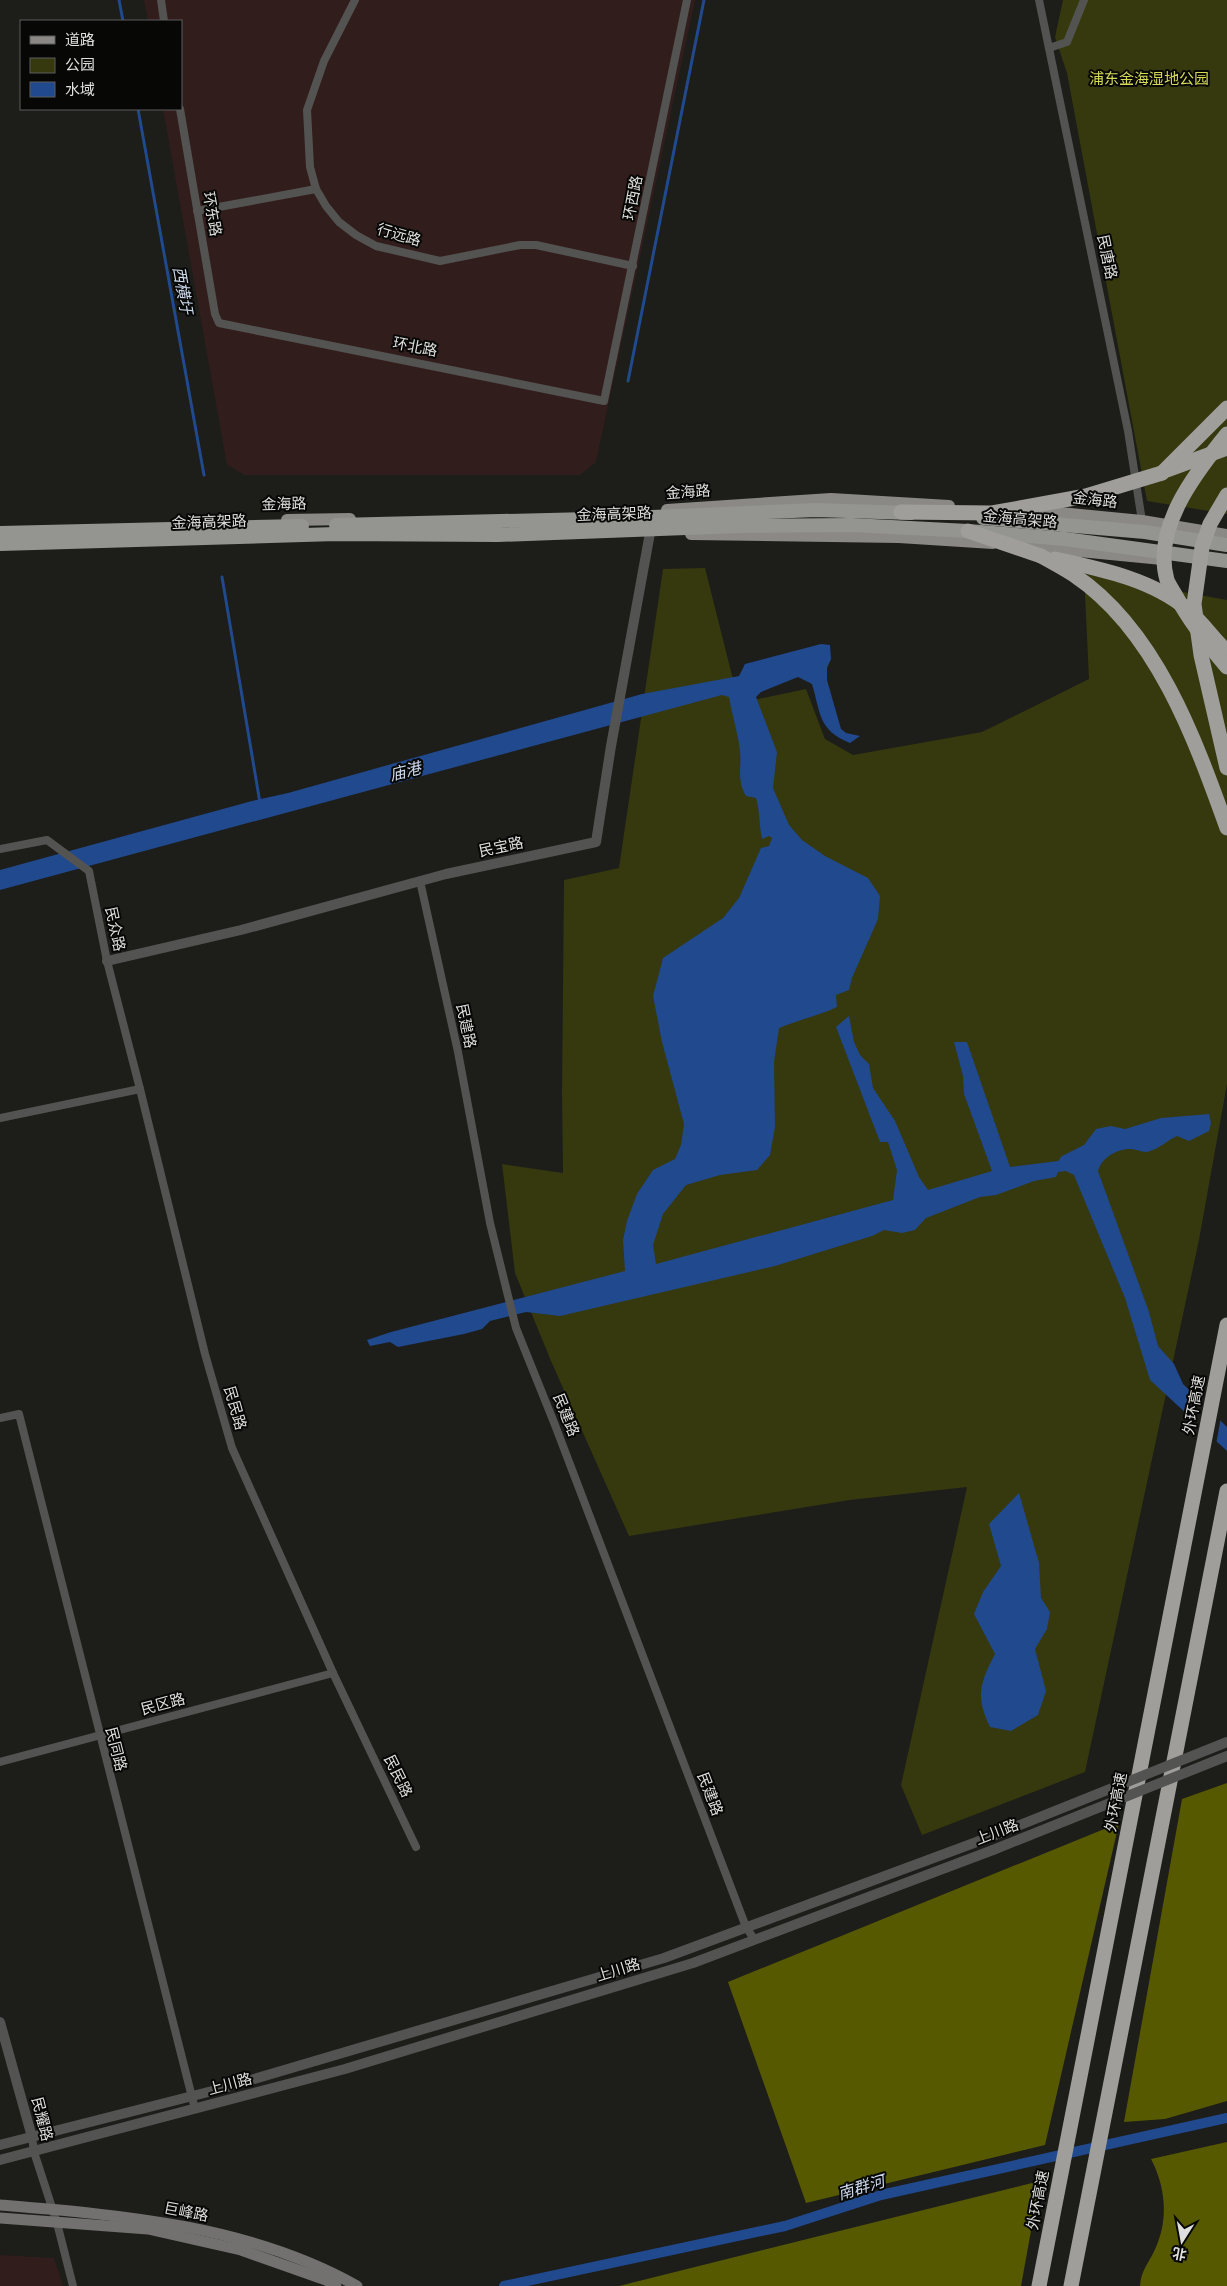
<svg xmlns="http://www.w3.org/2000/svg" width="1227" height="2286" viewBox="0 0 1227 2286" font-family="Inter,'Noto Sans SC',sans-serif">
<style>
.education{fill:#311e1c}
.green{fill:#36380e}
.forest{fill:#575901}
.water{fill:#21498d}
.pier{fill:#1d1d1a}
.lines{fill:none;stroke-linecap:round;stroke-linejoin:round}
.stream{stroke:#21498d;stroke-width:3}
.canal{stroke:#21498d;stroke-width:10}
.minor{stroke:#535351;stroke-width:8}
.tertiary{stroke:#535351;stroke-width:10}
.secondary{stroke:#72716f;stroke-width:11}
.primary{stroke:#8a8986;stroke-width:12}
.trunk{stroke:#949490;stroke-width:14}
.motorway{stroke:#9f9e9b;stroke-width:15}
.tertiary-bridge{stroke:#535351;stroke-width:10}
.motorway-bridge{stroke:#9f9e9b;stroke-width:15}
.labels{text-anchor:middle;stroke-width:4;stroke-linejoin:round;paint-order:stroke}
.park-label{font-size:15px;fill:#d6da57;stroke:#070706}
.street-label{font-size:15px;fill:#dfdfdd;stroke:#070706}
.water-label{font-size:16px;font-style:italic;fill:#ccd8ec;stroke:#070706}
</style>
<rect width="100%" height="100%" fill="#1d1d1a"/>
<g class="education">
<polygon points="144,0 695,0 596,462 580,475 245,475 227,465 163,109 181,109 181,21 148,21"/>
<polygon points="0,2255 54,2258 63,2286 0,2286"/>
</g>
<g class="green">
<polygon points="1063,0 1227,0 1227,514 1147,501 1067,73 1055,37"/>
<polygon points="705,568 739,703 806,689 825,739 853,755 982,732 1089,679 1084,574 1227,600 1227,1084 1199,1240 1085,1772 922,1835 901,1785 967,1487 850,1500 629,1536 551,1361 515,1273 502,1164 563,1173 562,1093 564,880 619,868 663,569"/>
</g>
<g class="forest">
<polygon points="1227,1783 1227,2101 1165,2119 1124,2122 1182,1799"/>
<polygon points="1119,1823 1045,2145 806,2203 728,1982"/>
<path d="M1227 2142V2286H1140C1141 2269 1150 2262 1156 2247 1169 2218 1165 2186 1151 2159Z"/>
<polygon points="1040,2181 1021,2286 619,2286"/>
</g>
<g class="water">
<path d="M821 644 830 645 831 659 827 668V680L841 729 846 733 860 736 850 743C818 730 821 714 812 684L798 677 761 692 756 697 777 752 773 788 789 825 802 840 825 856 868 878 880 896 878 919 852 978 849 990 836 995 837 1007C818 1016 798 1020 779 1028L774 1062 775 1127 770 1155 757 1170 720 1175 686 1185 663 1214 653 1245 656 1264 893 1200 897 1170 888 1142H880L836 1027 849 1016 854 1042 860 1055 869 1064 873 1088 895 1121 919 1177 928 1190 992 1171 964 1094 963 1076 954 1042H967L1010 1167 1058 1161 1062 1156 1084 1145 1096 1129 1111 1126 1125 1129 1161 1118 1209 1114 1211 1123 1209 1131 1189 1141 1177 1136C1168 1140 1160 1148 1150 1151 1143 1154 1138 1149 1131 1149 1117 1149 1102 1157 1098 1171L1149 1312 1158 1346 1174 1364 1183 1384 1227 1427V1451L1150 1380 1125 1298 1074 1175 1066 1171 1058 1172 1056 1177 1034 1181 996 1195 980 1197 926 1218 915 1230 902 1233 884 1230 872 1236 775 1266 560 1316 526 1312 490 1321 482 1329 464 1334 398 1347 390 1342 370 1346 367 1340 391 1332 625 1271 623 1240 627 1221 637 1194 653 1170 675 1159 681 1145 684 1124 662 1042 653 996 663 958 723 918 739 898 761 848 769 846 772 838 769 836 762 839C759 825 760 811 756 798L746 796C736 778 742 768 740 751 738 733 732 715 729 697L722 695 0 890V870L252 801 288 793 642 694 739 676 745 664Z"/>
<path d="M1019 1493 1039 1563 1041 1598 1050 1612 1047 1629 1035 1649 1046 1691 1038 1715 1011 1731 990 1727C975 1696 980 1683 995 1654L974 1614 983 1592 1001 1566 989 1524Z"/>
</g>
<polygon class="pier" points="1193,1390 1221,1417 1216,1444 1188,1418"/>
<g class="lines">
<g class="stream">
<polyline points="119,0 123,21"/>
<polyline points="138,109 204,475"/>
<polyline points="628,381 704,0"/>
<polyline points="222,577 260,803"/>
</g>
<polyline class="canal" points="504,2286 785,2226 881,2195 1227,2118"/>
<g class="minor">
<polyline points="161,0 164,21"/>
<polyline points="355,0 324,61 307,110 310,167 316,189 326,206 339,222 356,235 376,246 440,261 520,245 536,245 633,266"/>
<polyline points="1039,0 1128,431 1142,521"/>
<polyline points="1049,48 1067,42 1084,0"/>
<polyline points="180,109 215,314 219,323 604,401 687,0"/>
<polyline points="197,211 316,189"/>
<polyline points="0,849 47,840 89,871 107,961 140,1089"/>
<polyline points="420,881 458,1052 490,1223 516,1328 555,1425 746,1927 754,1939"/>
<polyline points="0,1118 140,1089 205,1354 232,1448 333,1673 416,1847"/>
<polyline points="0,1418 19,1414 195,2109"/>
<polyline points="0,1762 333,1673"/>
<polyline points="32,2137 34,2152 57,2223 73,2286"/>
</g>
<g class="tertiary">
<polyline points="107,961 241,930 446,874 596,842 611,746 650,533"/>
<polyline points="0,2022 32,2137"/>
<polyline points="0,2145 220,2089 664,1958 990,1837"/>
<polyline points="0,2160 345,2069 693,1963 993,1850"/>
</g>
<g class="secondary">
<path d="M0 2205C121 2215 249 2225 357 2286"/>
<polyline points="0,2218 148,2229 241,2250 326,2280 336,2286"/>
</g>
<g class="primary">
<polyline points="667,510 831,499 949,506"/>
<polyline points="1029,510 1142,521 1227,535"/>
<polyline points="287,520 350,519"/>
<polyline points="691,534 899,537 993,543"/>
<polyline points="1018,545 1162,559"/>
</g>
<g class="trunk">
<polyline points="983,518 1145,532 1227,545"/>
<polyline points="336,525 629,518 816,510 911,513"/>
<polyline points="0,533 302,526"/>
<polyline points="0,544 336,534 498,535 739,526 852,525 968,531 1065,539 1227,561"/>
</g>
<g class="motorway">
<polyline points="1167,470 1227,448"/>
<polyline points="1162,473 1227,408"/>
<path d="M1041 556C1052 562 1063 568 1074 575 1156 630 1195 739 1227 828"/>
<path d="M1055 559C1100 569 1151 579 1187 609 1202 622 1213 638 1227 652"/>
<polyline points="1039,2286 1227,1325"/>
<polyline points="1071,2286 1227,1491"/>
</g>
<g class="tertiary-bridge">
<polyline points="990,1837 1227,1742"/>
<polyline points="993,1850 1227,1756"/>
</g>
<g class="motorway-bridge">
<path d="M1227 434C1196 472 1152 528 1167 580 1169 585 1173 591 1176 596 1190 622 1208 645 1227 667"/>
<polyline points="1227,495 1210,524 1202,547 1194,604 1201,655 1227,768"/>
<polyline points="901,512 992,513 1086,496 1162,473"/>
<polyline points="968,531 1041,556"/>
</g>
</g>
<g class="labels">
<g class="park-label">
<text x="1149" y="84">浦东金海湿地公园</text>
</g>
<g class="street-label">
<text transform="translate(633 198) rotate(-79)" y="5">环西路</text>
<text transform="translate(212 214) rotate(80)" y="5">环东路</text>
<text transform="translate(399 235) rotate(16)" y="5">行远路</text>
<text transform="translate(1107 257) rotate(78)" y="5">民唐路</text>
<text transform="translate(415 347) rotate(11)" y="5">环北路</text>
<text transform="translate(688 492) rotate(-4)" y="5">金海路</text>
<text transform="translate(1095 500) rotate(6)" y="5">金海路</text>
<text transform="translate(284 504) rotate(-1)" y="5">金海路</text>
<text transform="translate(614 514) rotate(-2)" y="5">金海高架路</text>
<text transform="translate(1020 519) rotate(5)" y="5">金海高架路</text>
<text transform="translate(209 522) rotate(-2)" y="5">金海高架路</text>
<text transform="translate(501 847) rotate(-12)" y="5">民宝路</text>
<text transform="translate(115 929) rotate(78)" y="5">民众路</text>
<text transform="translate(466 1026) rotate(78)" y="5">民建路</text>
<text transform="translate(1194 1405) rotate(-79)" y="5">外环高速</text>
<text transform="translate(235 1408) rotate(74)" y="5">民民路</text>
<text transform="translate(566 1415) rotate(68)" y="5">民建路</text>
<text transform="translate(163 1704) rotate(-15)" y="5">民区路</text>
<text transform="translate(116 1749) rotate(76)" y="5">民同路</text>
<text transform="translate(398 1776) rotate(64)" y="5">民民路</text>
<text transform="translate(710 1794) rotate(69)" y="5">民建路</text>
<text transform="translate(1116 1802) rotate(-79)" y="5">外环高速</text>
<text transform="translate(997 1832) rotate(-21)" y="5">上川路</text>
<text transform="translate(618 1970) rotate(-17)" y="5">上川路</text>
<text transform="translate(230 2084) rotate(-15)" y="5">上川路</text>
<text transform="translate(42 2119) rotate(76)" y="5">民耀路</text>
<text transform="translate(1038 2200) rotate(-79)" y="5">外环高速</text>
<text transform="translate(186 2212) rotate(11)" y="5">巨峰路</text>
</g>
<g class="water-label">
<text transform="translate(183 290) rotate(80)" y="6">西横圩</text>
<text transform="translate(405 771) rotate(-14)" y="6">庙港</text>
<text transform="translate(861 2187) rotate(-17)" y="6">南群河</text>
</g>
</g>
<rect x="20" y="20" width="162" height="90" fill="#070706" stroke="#5d5d5c"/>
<rect x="30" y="36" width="25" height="8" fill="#8a8986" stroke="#5d5d5c"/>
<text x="65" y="45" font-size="15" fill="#dfdfdd">道路</text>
<rect x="30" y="58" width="25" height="15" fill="#36380e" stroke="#5d5d5c"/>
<text x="65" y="70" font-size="15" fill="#dfdfdd">公园</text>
<rect x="30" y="82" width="25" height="15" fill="#21498d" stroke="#5d5d5c"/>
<text x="65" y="95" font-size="15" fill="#dfdfdd">水域</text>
<g transform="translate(1182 2241) rotate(191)" stroke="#070706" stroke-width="4" paint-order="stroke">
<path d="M0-4L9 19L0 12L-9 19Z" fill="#dfdfdd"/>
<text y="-8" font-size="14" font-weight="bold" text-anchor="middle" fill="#dfdfdd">北</text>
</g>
</svg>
